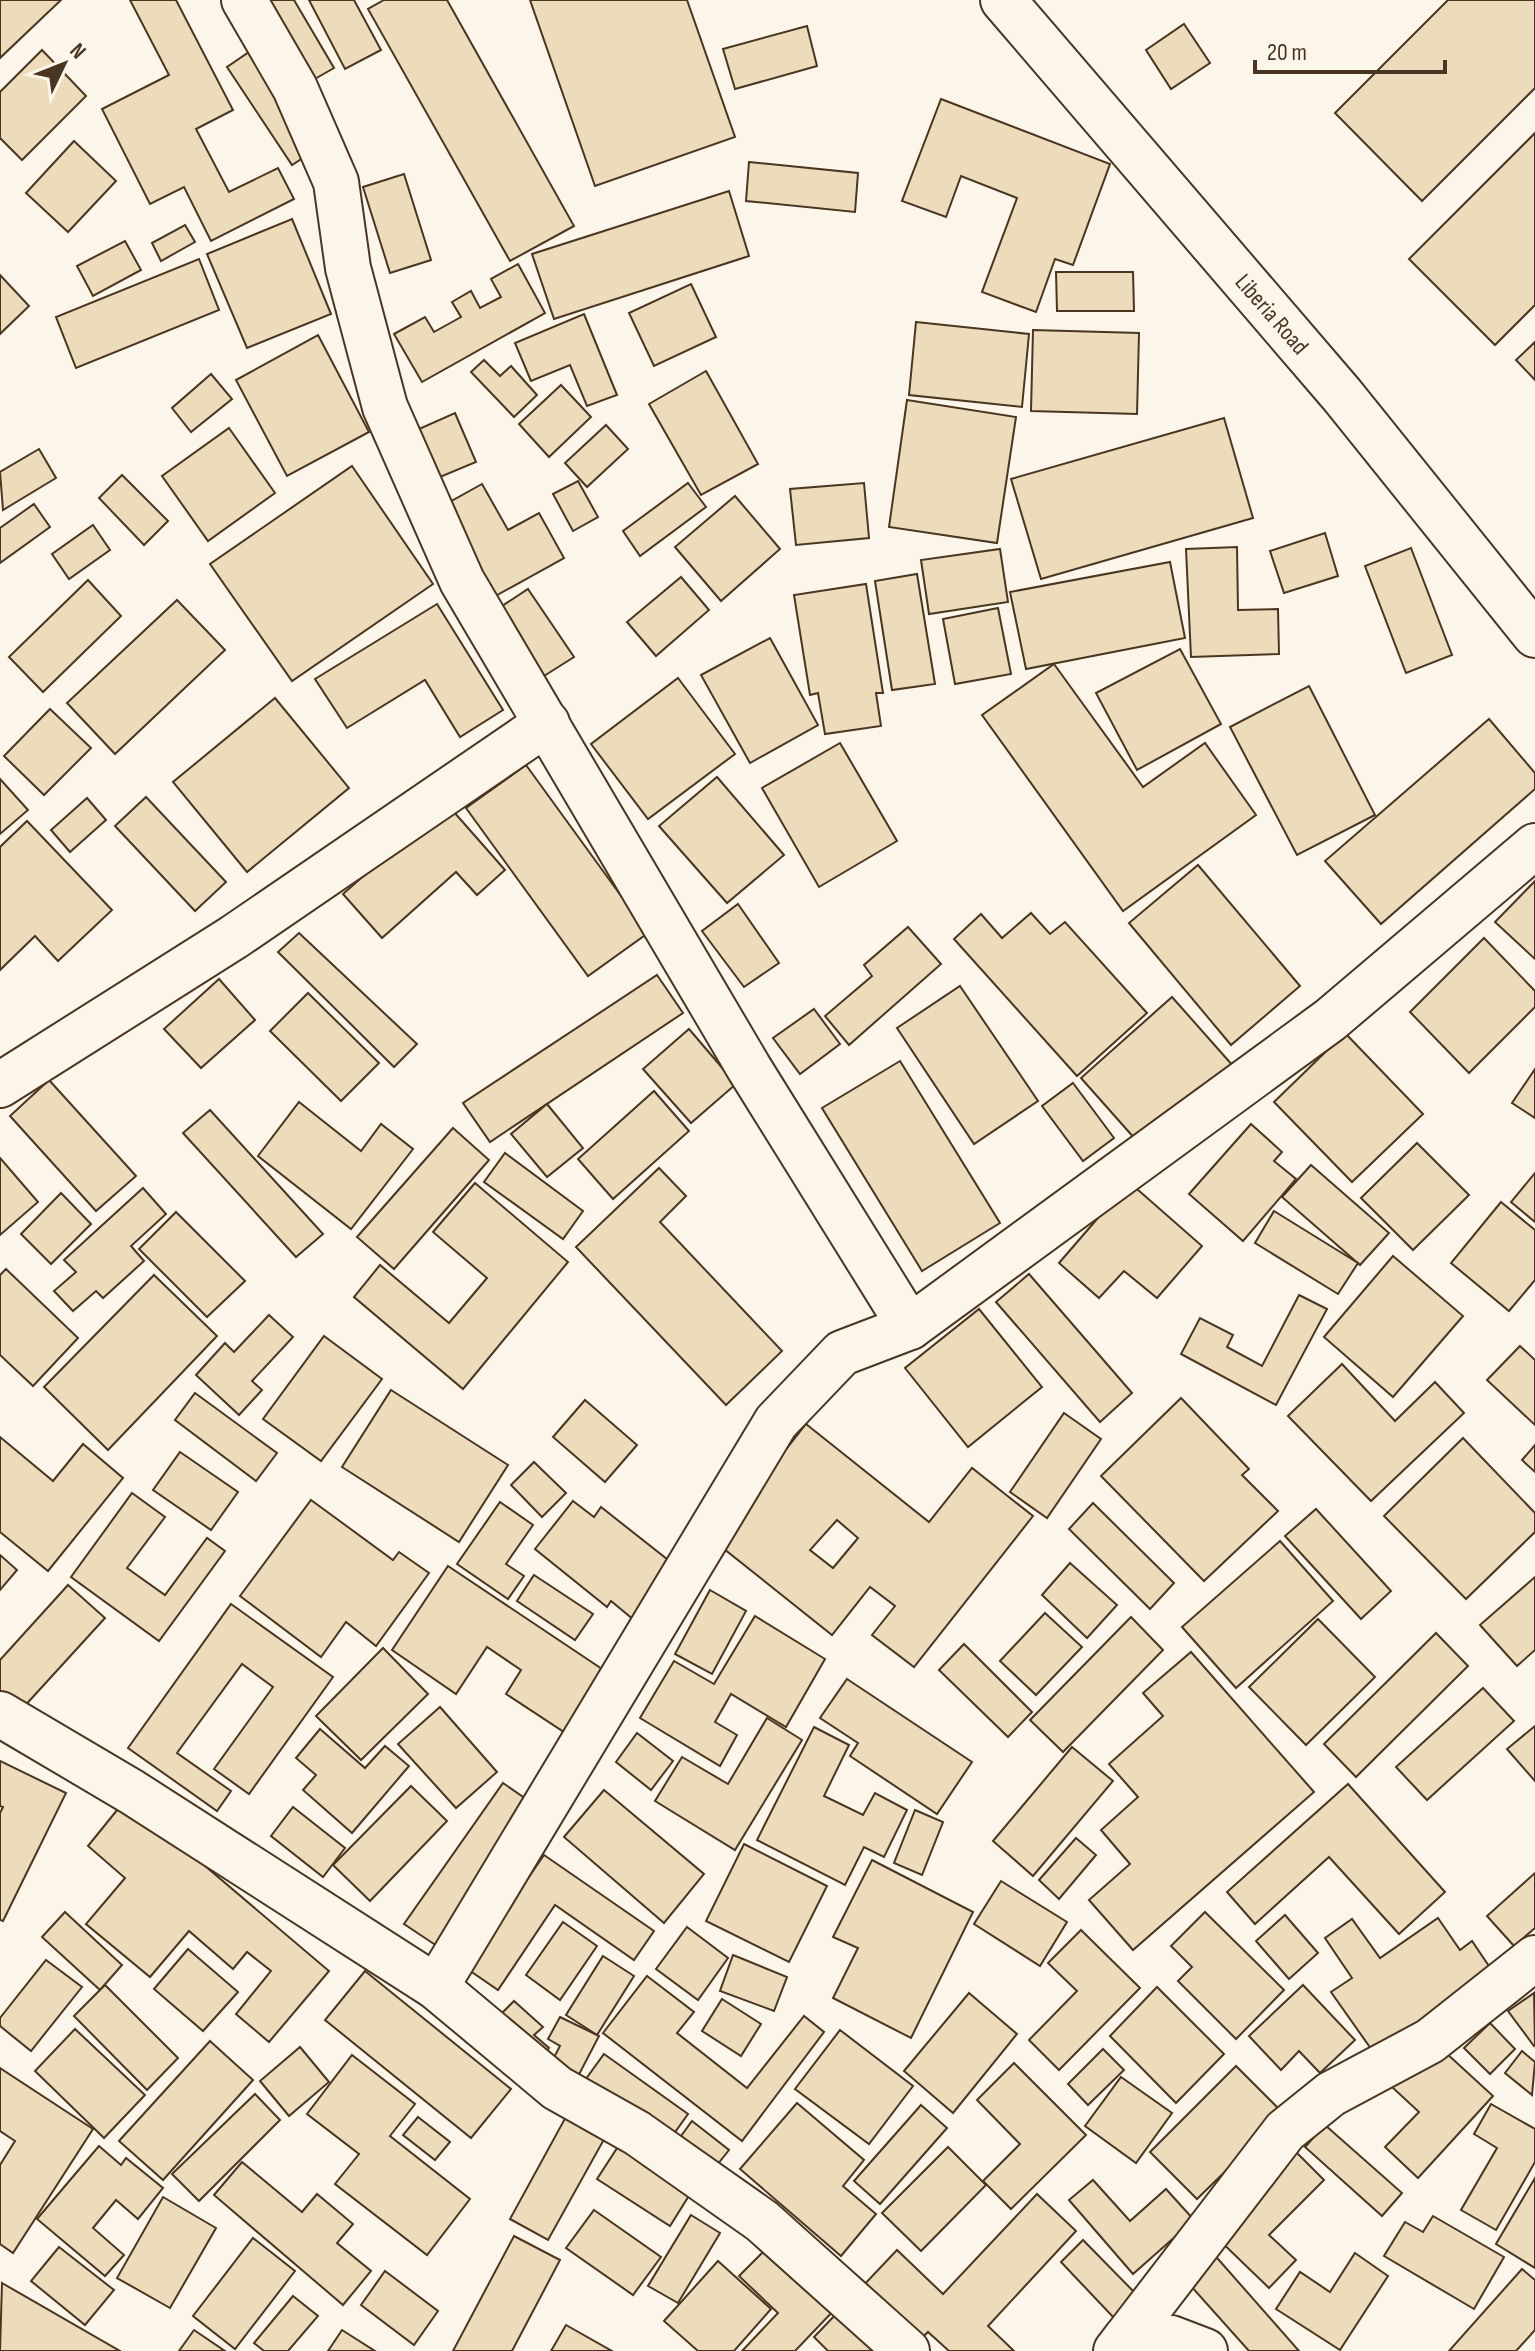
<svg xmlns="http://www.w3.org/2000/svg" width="1535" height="2351" viewBox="0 0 1535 2351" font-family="'Sofia Sans Condensed',sans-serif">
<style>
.building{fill:#ecdcbc;stroke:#4a3520;stroke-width:2;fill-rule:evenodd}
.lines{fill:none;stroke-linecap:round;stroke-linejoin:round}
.minor-casing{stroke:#4a3520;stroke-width:48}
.minor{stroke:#fbf6e9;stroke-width:44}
.labels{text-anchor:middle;stroke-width:6;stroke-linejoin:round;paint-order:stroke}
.street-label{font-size:24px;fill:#4a3520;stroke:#fbf6e9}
</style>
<rect width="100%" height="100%" fill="#fbf6e9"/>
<g class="building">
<polygon points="0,0 61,0 0,58"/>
<polygon points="130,0 176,0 233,110 196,129 229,192 278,168 294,199 211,241 184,187 150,204 102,109 169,75"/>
<polygon points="256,0 294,0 334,68 306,84"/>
<polygon points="309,0 354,0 381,50 345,69"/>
<polygon points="384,0 447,0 574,226 510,261 368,9"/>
<polygon points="530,0 687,0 735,137 595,186"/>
<polygon points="1448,0 1535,0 1535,88 1422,201 1335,113"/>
<polygon points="1184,24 1210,63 1171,89 1146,50"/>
<polygon points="807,26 817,66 735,89 723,49"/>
<polygon points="42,50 86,96 22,160 0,138 0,92"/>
<polygon points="252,50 318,148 292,165 227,67"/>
<polygon points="941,99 1110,164 1073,265 1055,259 1036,312 982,292 1017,198 961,176 946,217 902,201"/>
<polygon points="1535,133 1535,305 1495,345 1409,259"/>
<polygon points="74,141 116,181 68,232 26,193"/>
<polygon points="749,162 858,173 855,212 746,201"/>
<polygon points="404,174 431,260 390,273 363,187"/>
<polygon points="729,191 749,256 554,319 532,254"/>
<polygon points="292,219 331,314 247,348 207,254"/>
<polygon points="185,225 195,242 161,261 152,243"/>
<polygon points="125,241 141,270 93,296 77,266"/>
<polygon points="199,259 219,310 76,368 56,317"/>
<polygon points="518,264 545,313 422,382 394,334 425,317 434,332 461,317 452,302 471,291 480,308 501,297 491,279"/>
<polygon points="1056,272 1133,272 1134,311 1057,311"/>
<polygon points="0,275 29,306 0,334"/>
<polygon points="691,284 716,337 654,366 629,313"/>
<polygon points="584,314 617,395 587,406 570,365 531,381 515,343"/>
<polygon points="916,322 1029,334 1022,407 909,395"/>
<polygon points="1033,330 1139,333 1137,414 1031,411"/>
<polygon points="318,335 369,432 287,476 236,380"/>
<polygon points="1535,342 1535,380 1516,360"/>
<polygon points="484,360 500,376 511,366 537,395 514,417 471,372"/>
<polygon points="706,371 758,464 701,495 649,404"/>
<polygon points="211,374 232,399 191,432 172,408"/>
<polygon points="561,385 591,417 549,457 519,424"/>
<polygon points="907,400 1016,417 997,543 889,527"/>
<polygon points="455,413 476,462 440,477 419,429"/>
<polygon points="1224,418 1253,518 1041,579 1011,479"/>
<polygon points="606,425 628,449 587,487 565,463"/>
<polygon points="229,428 275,493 208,541 162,476"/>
<polygon points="39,449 56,478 3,510 0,472"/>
<polygon points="352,466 433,584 292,681 210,564"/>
<polygon points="122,475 168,521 144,545 99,498"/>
<polygon points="578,481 598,517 573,531 553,494"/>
<polygon points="688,483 706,507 640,556 623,531"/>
<polygon points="864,483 869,538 796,545 790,489"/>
<polygon points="482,484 508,530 539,513 564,558 490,599 439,508"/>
<polygon points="735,496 780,549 721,601 675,547"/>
<polygon points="34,504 50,527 0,563 0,528"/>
<polygon points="93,525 110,550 69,579 52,554"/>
<polygon points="1325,533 1338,576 1284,593 1270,551"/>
<polygon points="1237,547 1238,610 1278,609 1279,654 1191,657 1186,549"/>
<polygon points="1411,548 1452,655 1406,673 1365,566"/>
<polygon points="1000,549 1008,602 929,614 921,560"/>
<polygon points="1170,562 1185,638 1026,669 1010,592"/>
<polygon points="917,574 935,684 892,690 875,581"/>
<polygon points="681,577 709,610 656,656 627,622"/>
<polygon points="88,580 121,616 43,692 9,657"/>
<polygon points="866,584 883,693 876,693 881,726 825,734 818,693 810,695 794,595"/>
<polygon points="528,589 574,657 544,676 499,608"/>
<polygon points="177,600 225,650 115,754 67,703"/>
<polygon points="437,604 503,710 460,737 425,680 347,728 315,679"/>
<polygon points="998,608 1011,674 955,684 943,619"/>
<polygon points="770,638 818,725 750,763 701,675"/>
<polygon points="1180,649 1221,724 1137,770 1096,693"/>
<polygon points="1054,664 1143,787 1205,743 1256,815 1123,911 982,715"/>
<polygon points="678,678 735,754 648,819 591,744"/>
<polygon points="1309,686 1375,815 1297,855 1230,727"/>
<polygon points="275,698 349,788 247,872 173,782"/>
<polygon points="50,709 91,748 44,795 4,756"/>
<polygon points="1489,719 1535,773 1535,789 1381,924 1325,861"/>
<polygon points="840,743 897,841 819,887 762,788"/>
<polygon points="526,765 648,933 588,976 466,808"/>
<polygon points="717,777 784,855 727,903 659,826"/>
<polygon points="0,779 28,810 0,834"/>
<polygon points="146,797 226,882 195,911 115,826"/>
<polygon points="87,798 106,820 70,852 51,830"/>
<polygon points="446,803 505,870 477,895 456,872 382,938 343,894"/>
<polygon points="27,821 112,910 58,961 35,936 0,970 0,847"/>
<polygon points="1198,865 1300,986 1231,1045 1129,923"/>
<polygon points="1535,881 1535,959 1495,922"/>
<polygon points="738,904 779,963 744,987 702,931"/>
<polygon points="1031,913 1050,934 1065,922 1147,1013 1077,1076 954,939 981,914 1002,938"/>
<polygon points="908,927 941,964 849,1045 825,1016 872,976 864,965"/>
<polygon points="299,933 417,1044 394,1067 278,952"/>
<polygon points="1484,938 1535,991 1535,1007 1469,1073 1410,1012"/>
<polygon points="657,975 683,1013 490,1142 463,1103"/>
<polygon points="219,979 255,1020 201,1068 164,1029"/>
<polygon points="960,986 1038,1101 974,1144 897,1028"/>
<polygon points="308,993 379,1063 341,1101 270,1031"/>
<polygon points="1172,997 1234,1067 1144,1149 1081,1078"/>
<polygon points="814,1009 840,1044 800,1074 773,1038"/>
<polygon points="689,1029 736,1084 691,1123 643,1069"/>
<polygon points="1345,1033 1423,1114 1352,1182 1274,1102"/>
<polygon points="900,1061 1000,1223 922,1271 822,1108"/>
<polygon points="1535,1069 1535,1118 1512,1103"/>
<polygon points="49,1080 136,1176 96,1211 10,1116"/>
<polygon points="1073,1083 1114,1138 1083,1161 1042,1106"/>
<polygon points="654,1091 689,1131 613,1199 578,1159"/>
<polygon points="299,1102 361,1151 381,1124 413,1149 351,1229 258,1156"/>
<polygon points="547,1104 583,1148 547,1177 511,1134"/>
<polygon points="210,1110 323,1234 296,1257 183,1133"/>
<polygon points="1251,1124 1282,1152 1274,1161 1296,1179 1243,1241 1189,1194"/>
<polygon points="453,1128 489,1160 394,1269 357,1237"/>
<polygon points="1417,1143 1469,1195 1413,1250 1361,1198"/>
<polygon points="505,1153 583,1211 563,1239 484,1182"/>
<polygon points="0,1158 38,1202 0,1235"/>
<polygon points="1311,1165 1389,1233 1360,1265 1282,1197"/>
<polygon points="659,1168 686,1196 660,1222 782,1351 726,1405 576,1247"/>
<polygon points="1535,1173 1535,1222 1511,1202"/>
<polygon points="1129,1182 1202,1246 1157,1298 1124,1271 1099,1298 1059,1263"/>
<polygon points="475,1183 568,1262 463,1389 354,1297 380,1265 449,1323 487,1278 433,1232"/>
<polygon points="143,1188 166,1214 131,1246 144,1261 103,1298 96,1291 73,1311 54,1291 76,1272 64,1260"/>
<polygon points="61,1193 91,1224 51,1264 21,1234"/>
<polygon points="1501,1202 1535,1230 1535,1280 1509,1311 1451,1263"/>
<polygon points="1274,1211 1358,1263 1338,1294 1255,1243"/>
<polygon points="176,1212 245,1281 207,1317 139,1249"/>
<polygon points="1393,1256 1463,1316 1393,1397 1324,1337"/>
<polygon points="6,1269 78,1338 33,1386 0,1355 0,1275"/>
<polygon points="1029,1274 1132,1393 1100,1422 996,1302"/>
<polygon points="154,1275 217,1336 108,1450 44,1387"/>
<polygon points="1299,1295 1327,1309 1276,1405 1181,1354 1200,1318 1233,1335 1227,1347 1262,1366"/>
<polygon points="979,1309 1042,1387 968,1447 905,1368"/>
<polygon points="269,1315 293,1337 252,1381 262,1390 239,1415 196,1375 225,1343 234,1352"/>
<polygon points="324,1336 382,1379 321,1461 263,1419"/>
<polygon points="1520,1346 1535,1360 1535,1425 1487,1380"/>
<polygon points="1342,1364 1395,1421 1435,1382 1464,1413 1371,1501 1288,1416"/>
<polygon points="391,1390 508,1465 459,1542 342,1467"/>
<polygon points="195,1393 277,1453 256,1481 175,1420"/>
<polygon points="1181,1398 1249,1469 1242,1475 1278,1511 1204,1581 1101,1476"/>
<polygon points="585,1400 637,1445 605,1482 553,1437"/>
<polygon points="1064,1413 1101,1439 1047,1518 1010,1492"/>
<path d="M806 1424 929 1522 972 1468 1033 1516 914 1667 872 1635 895 1606 870 1587 832 1635 714 1541ZM837 1520 858 1538 833 1568 810 1550Z"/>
<polygon points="0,1437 53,1481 83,1444 123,1478 48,1571 0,1532"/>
<polygon points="1463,1438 1535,1513 1535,1532 1466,1599 1384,1516"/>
<polygon points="1535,1445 1535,1472 1522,1460"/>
<polygon points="180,1452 238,1492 211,1530 153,1490"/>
<polygon points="534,1462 566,1493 542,1517 511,1485"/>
<polygon points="132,1493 165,1517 127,1568 165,1595 207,1538 225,1551 159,1641 71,1577"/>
<polygon points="311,1500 393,1560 399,1552 429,1573 376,1646 346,1622 321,1657 240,1596"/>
<polygon points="573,1501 594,1517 601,1507 677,1567 634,1620 611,1601 607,1607 535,1549"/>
<polygon points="500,1502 533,1525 506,1564 524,1576 508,1599 457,1564"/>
<polygon points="1093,1503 1174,1583 1150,1609 1069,1529"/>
<polygon points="1316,1509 1391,1591 1361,1619 1285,1536"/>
<polygon points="1280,1541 1333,1601 1236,1688 1182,1627"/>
<polygon points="0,1555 17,1570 0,1590"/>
<polygon points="1070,1563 1117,1605 1087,1638 1042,1595"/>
<polygon points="448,1566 605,1671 564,1732 506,1694 521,1670 487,1647 456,1694 392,1650"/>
<polygon points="534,1575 593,1614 575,1640 517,1601"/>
<polygon points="1535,1577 1535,1650 1517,1666 1480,1625"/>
<polygon points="68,1585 105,1618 21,1710 0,1691 0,1660"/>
<polygon points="710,1590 746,1611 712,1674 675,1654"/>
<polygon points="231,1604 333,1677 249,1794 214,1769 273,1687 242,1664 177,1753 231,1791 217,1811 128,1748"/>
<polygon points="1045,1613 1082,1647 1036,1695 1000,1661"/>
<polygon points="755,1616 825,1659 786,1727 731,1694 715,1722 737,1735 720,1766 640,1718 674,1661 714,1684"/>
<polygon points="1131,1617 1163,1650 1063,1752 1030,1720"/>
<polygon points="1318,1619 1375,1677 1306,1745 1249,1687"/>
<polygon points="1436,1633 1468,1666 1356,1777 1324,1744"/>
<polygon points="964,1644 1032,1712 1008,1737 939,1670"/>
<polygon points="383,1648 428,1694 361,1760 316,1716"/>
<polygon points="1191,1652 1314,1792 1133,1950 1089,1900 1130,1864 1101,1830 1138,1797 1109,1764 1163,1716 1143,1693"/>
<polygon points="847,1679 972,1762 937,1814 850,1756 858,1743 820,1718"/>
<polygon points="1483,1688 1514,1721 1427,1800 1396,1767"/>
<polygon points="440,1707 497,1772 456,1808 398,1744"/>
<polygon points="767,1718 802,1740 735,1850 655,1801 682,1757 728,1784"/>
<polygon points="1535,1726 1535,1781 1507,1749"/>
<polygon points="814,1727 849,1745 824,1796 863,1815 875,1793 907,1810 884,1857 864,1847 845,1885 757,1840"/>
<polygon points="320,1729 365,1768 385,1746 409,1766 352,1833 303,1790 316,1775 296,1758"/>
<polygon points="637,1733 673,1761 651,1790 616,1762"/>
<polygon points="1072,1747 1113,1781 1033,1876 993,1841"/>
<polygon points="0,1761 66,1793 3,1921 0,1920 0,1813 3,1807 0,1806"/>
<polygon points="503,1783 539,1808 440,1948 404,1924"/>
<polygon points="1348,1784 1445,1892 1399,1934 1329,1857 1255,1924 1227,1892"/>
<polygon points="411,1786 447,1821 370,1901 333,1865"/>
<polygon points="604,1790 704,1874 664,1923 564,1837"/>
<polygon points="126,1799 329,1971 269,2042 236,2014 271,1971 247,1952 233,1969 189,1931 150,1977 86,1924 125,1878 88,1846"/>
<polygon points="293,1807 345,1848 323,1877 271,1836"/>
<polygon points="915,1810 943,1822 922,1875 894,1863"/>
<polygon points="1076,1838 1096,1855 1059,1899 1039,1880"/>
<polygon points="744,1844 827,1886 789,1962 706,1921"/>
<polygon points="544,1855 654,1931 634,1960 555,1905 498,1990 466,1968"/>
<polygon points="872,1860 973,1912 911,2038 833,1998 858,1948 833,1937"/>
<polygon points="1535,1873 1535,1928 1514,1946 1487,1916"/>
<polygon points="1001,1881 1067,1922 1040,1966 974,1924"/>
<polygon points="65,1912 122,1965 100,1990 42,1937"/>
<polygon points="1205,1912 1284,1990 1236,2039 1178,1981 1192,1967 1171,1946"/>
<polygon points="1285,1915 1318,1953 1289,1979 1256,1941"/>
<polygon points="1438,1918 1460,1950 1472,1941 1499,1981 1381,2063 1331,1992 1352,1978 1325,1938 1352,1919 1380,1958"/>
<polygon points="563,1922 597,1946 560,2000 526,1975"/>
<polygon points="687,1927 728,1958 698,2000 656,1969"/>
<polygon points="1081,1930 1140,1988 1059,2070 1029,2040 1077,1991 1048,1963"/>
<polygon points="188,1949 238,1992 203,2031 154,1989"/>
<polygon points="733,1955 787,1977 774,2011 720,1991"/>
<polygon points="603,1956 634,1976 597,2035 566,2015"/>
<polygon points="46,1960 82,1987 31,2051 0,2026 0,2018"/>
<polygon points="365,1971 511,2089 471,2138 325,2020"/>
<polygon points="647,1976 694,2012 677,2033 747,2088 804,2016 824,2032 742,2141 603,2033"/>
<polygon points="105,1985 178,2058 147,2090 74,2016"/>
<polygon points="1303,1985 1355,2040 1320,2073 1299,2051 1281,2070 1249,2036"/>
<polygon points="1157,1987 1224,2054 1176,2103 1110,2036"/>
<polygon points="969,1993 1017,2034 953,2113 904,2071"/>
<polygon points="1534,1993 1535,2045 1534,2046 1508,2011"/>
<polygon points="722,1999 761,2024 741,2056 702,2031"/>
<polygon points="514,2001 543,2027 534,2035 549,2048 537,2063 493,2022"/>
<polygon points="560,2017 599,2036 573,2086 546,2073 560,2046 548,2039"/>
<polygon points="1490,2023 1515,2049 1490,2074 1464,2048"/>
<polygon points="75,2029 145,2095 104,2138 35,2071"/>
<polygon points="840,2030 913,2086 869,2144 795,2089"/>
<polygon points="210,2041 253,2080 163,2180 119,2141"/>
<polygon points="1433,2041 1493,2096 1418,2178 1385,2147 1419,2112 1392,2087"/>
<polygon points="300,2047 329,2082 289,2116 260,2081"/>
<polygon points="1103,2049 1124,2070 1088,2105 1068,2084"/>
<polygon points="1522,2051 1535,2062 1532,2095 1505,2073"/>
<polygon points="604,2054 688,2114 668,2142 583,2083"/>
<polygon points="352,2055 415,2104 390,2136 470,2199 427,2255 335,2184 359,2154 307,2114"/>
<polygon points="1014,2063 1086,2135 1011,2209 983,2181 1020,2144 977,2100"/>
<polygon points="1236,2066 1284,2114 1197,2199 1150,2152"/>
<polygon points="0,2068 93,2129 13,2253 0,2244 0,2165 15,2141 0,2131"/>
<polygon points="1121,2077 1172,2113 1136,2163 1085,2126"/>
<polygon points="255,2094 280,2120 199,2201 172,2174"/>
<polygon points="797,2103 864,2160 843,2186 876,2214 841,2256 740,2169"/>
<polygon points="1491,2104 1535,2129 1535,2162 1496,2230 1461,2210 1497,2148 1474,2134"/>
<polygon points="921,2105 947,2128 880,2204 854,2181"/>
<polygon points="568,2113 607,2134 548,2240 510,2219"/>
<polygon points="418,2117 450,2142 435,2160 403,2135"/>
<polygon points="692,2121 729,2150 709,2175 673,2147"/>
<polygon points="1325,2125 1402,2193 1382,2216 1305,2147"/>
<polygon points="623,2139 695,2186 670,2226 597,2179"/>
<polygon points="99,2146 121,2165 126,2158 163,2188 138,2219 116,2200 93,2228 124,2255 105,2276 37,2219"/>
<polygon points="948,2147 986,2185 921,2251 882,2213"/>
<polygon points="1294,2150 1324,2180 1269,2235 1296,2260 1269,2288 1213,2234"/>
<polygon points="242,2162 302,2212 317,2194 353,2224 337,2243 371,2271 343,2305 214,2195"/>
<polygon points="1535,2178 1535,2268 1496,2244"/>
<polygon points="1093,2180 1130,2221 1166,2189 1194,2220 1133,2274 1069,2200"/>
<polygon points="1037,2194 1076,2231 988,2326 1014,2351 949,2351 928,2332 918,2342 861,2288 897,2250 943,2294"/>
<polygon points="163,2197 216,2228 170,2308 117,2278"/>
<polygon points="594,2210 661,2257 633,2295 566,2248"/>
<polygon points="691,2215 720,2233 678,2303 648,2286"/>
<polygon points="1433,2216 1504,2257 1474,2309 1384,2256 1405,2222 1423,2232"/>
<polygon points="514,2236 560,2260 512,2351 453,2351"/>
<polygon points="253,2238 295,2271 235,2349 193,2316"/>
<polygon points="1083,2240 1138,2296 1115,2319 1061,2262"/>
<polygon points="771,2244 837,2307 795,2351 742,2351 778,2313 739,2276"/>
<polygon points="59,2247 114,2290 85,2325 31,2281"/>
<polygon points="1211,2251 1299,2351 1249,2351 1182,2276"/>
<polygon points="1355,2253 1388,2276 1340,2350 1276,2309 1300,2272 1330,2292"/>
<polygon points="718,2261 771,2309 734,2351 698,2351 664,2321"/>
<polygon points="1522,2269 1535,2280 1535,2330 1516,2351 1449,2351"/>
<polygon points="385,2271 438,2311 414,2345 361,2305"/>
<polygon points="2,2283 120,2351 0,2351"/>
<polygon points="293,2296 318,2316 288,2351 264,2351 254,2343"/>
<polygon points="841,2309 884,2351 828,2351 814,2337"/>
<polygon points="566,2325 612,2351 551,2351"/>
<polygon points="194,2330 225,2351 179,2351"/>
<polygon points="342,2330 375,2351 328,2351"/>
</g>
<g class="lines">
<g class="minor-casing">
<g id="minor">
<polyline points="244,0 295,88 336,182 348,268 385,407 462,581 749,1068 910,1327"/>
<polyline points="1003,0 1342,395 1535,635"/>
<polyline points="0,1085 234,937 547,723"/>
<polyline points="0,1714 132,1792 436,1987 557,2088 637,2133 762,2221 907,2351"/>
<polyline points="436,1987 776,1422 842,1353 910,1327 1330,1020 1535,846"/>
<polyline points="1126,2338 1285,2131 1331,2094 1430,2041 1535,1958"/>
<polyline points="1116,2351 1126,2338 1171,2338 1205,2351"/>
</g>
</g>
<use href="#minor" class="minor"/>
</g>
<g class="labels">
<g class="street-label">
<text transform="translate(1272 314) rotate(49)" y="8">Liberia Road</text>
</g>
</g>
<g transform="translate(64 64) rotate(47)" stroke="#fbf6e9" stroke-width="6" paint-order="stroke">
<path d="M0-6L14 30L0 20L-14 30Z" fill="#4a3520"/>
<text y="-12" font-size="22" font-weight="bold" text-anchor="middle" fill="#4a3520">N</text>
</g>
<path d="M1255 60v12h190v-12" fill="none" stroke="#4a3520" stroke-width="4"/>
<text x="1267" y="60" font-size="24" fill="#4a3520" stroke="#fbf6e9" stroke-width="6" paint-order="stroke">20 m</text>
</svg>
